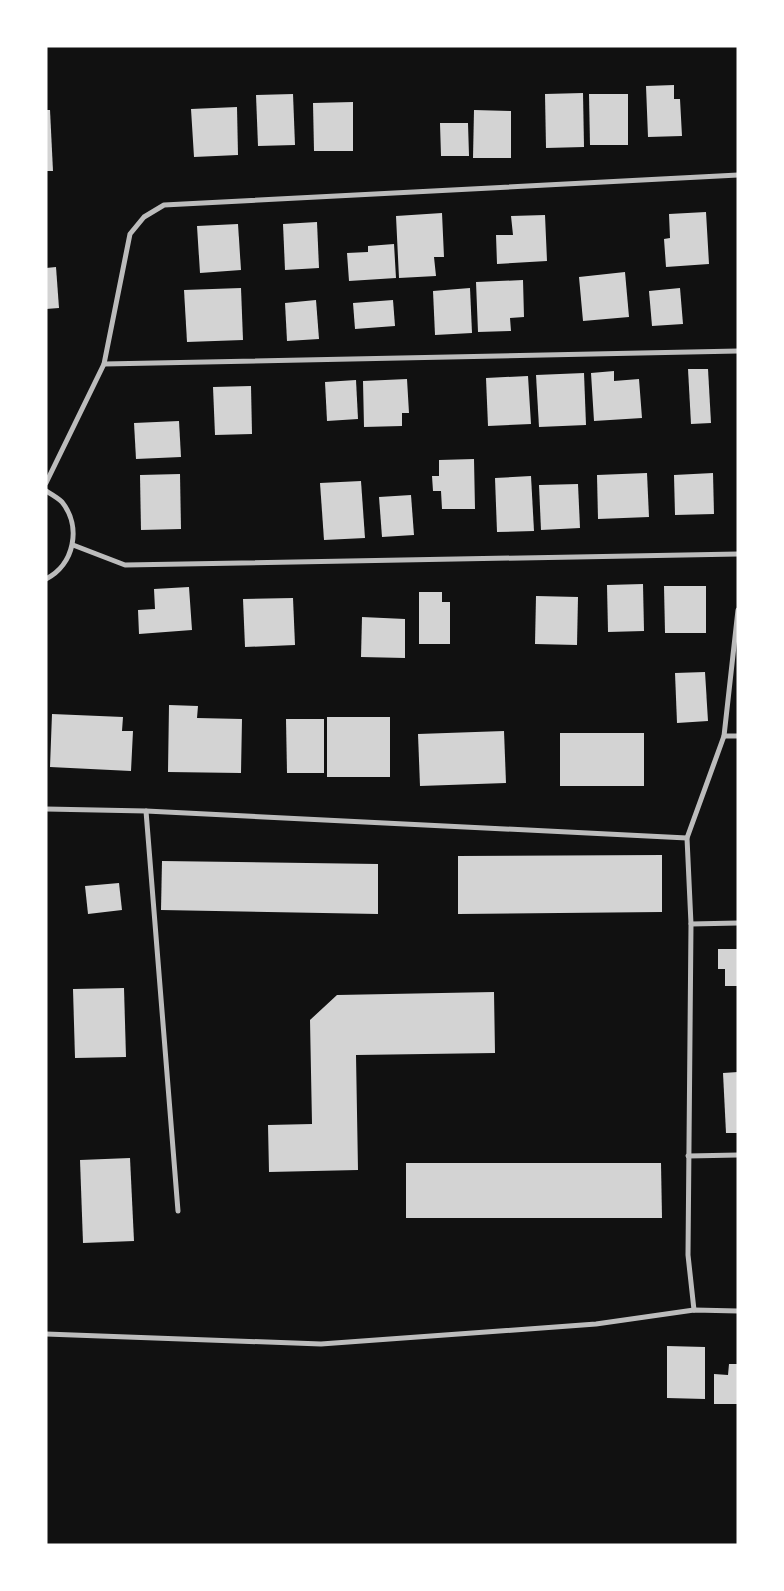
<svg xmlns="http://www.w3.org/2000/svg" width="784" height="1591" viewBox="0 0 784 1591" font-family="Rubik,sans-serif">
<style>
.building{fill:#d3d3d3}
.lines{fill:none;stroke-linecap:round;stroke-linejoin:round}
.minor{stroke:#bcbcbc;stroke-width:5}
</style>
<rect width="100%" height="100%" fill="#111"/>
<g class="building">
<polygon points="674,85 674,99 680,99 682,136 648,137 646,86"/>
<polygon points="583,93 584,147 546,148 545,94"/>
<polygon points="293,94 295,145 258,146 256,95"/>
<polygon points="589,94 628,94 628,145 590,145"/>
<polygon points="353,102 353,151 314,151 313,103"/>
<polygon points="237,107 238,155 194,157 191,109"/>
<polygon points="46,110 50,110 53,171 46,171"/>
<polygon points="474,110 511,111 511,158 473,158"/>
<polygon points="440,123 468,123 469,156 441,156"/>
<polygon points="706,212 709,264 666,267 664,239 670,238 669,214"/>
<polygon points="442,213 444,257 434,257 436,276 399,278 396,216"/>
<polygon points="545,215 547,261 497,264 496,235 513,235 511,216"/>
<polygon points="317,222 319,268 285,270 283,224"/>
<polygon points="238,224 241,270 200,273 197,226"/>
<polygon points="394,244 396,278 349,281 347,253 368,252 368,246"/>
<polygon points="56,267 59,308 46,309 46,268"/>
<polygon points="625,272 629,317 583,321 579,277"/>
<polygon points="523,280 524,317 510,318 511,331 478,332 476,282"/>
<polygon points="241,288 243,340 187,342 184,290"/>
<polygon points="470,288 472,333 435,335 433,291"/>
<polygon points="680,288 683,324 652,326 649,291"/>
<polygon points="316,300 319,339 287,341 285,303"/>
<polygon points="393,300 395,326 355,329 353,303"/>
<polygon points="688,369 708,369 711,423 691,424"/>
<polygon points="614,371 614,381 639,379 642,418 594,421 591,373"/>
<polygon points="584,373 586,425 539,427 536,375"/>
<polygon points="528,376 531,424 488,426 486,378"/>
<polygon points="407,379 409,413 402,413 402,426 364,427 363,381"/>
<polygon points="356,380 358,419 327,421 325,382"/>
<polygon points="251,386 252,434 215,435 213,387"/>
<polygon points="179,421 181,457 136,459 134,423"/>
<polygon points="474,459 475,509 442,509 441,491 433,491 432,476 439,476 439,460"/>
<polygon points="647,473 649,517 598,519 597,475"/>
<polygon points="713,473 714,514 675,515 674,475"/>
<polygon points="180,474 181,529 141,530 140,475"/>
<polygon points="531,476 534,531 497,532 495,478"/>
<polygon points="361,481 365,538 324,540 320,483"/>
<polygon points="578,484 580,528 541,530 539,485"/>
<polygon points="411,495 414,535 382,537 379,497"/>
<polygon points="643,584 644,631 608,632 607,585"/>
<polygon points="664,586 706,586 706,633 665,633"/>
<polygon points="189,587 192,630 139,634 138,610 155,609 154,589"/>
<polygon points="419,592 442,592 442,602 450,602 450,644 419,644"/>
<polygon points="536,596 578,597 577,645 535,644"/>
<polygon points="293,598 295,645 245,647 243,599"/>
<polygon points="362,617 405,619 405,658 361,657"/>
<polygon points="705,672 708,721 677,723 675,673"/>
<polygon points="169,705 198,706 197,718 242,719 241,773 168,772"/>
<polygon points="52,714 123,717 122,731 133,731 131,771 50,767"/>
<rect x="327" y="717" width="63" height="60"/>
<polygon points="286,719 324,719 324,773 287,773"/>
<polygon points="504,731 506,783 420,786 418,734"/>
<rect x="560" y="733" width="84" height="53"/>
<polygon points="662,855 662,912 458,914 458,856"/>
<polygon points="162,861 378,864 378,914 161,910"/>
<polygon points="119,883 122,910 88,914 85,886"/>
<polygon points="718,949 738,949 738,986 725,986 725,969 718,969"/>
<polygon points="124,988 126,1057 75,1058 73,989"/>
<polygon points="494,992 495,1053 356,1055 358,1170 269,1172 268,1125 312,1124 310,1020 337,995"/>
<polygon points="738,1072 738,1133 726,1133 723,1073"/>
<polygon points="130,1158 134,1241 83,1243 80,1160"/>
<polygon points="406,1163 661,1163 662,1218 406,1218"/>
<polygon points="667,1346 705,1347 705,1399 667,1398"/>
<polygon points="729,1364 738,1364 738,1404 714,1404 714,1374 728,1375"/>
</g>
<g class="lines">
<g class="minor">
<polyline points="104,364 738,351"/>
<polyline points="46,483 104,364 130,234 144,217 164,205 738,175"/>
<path d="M46 491C51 494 58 498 62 502 82 527 74 565 46 579"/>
<polyline points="73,545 125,565 738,554"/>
<polyline points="724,736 738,736"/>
<polyline points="46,809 146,811 687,838"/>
<polyline points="146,811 178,1211"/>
<polyline points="691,924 738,923"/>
<polyline points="688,1156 738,1155"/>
<polyline points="694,1310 688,1255 691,924 687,838 724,736 738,610"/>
<polyline points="46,1334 321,1344 596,1324 694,1310 738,1311"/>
</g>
</g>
<rect width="784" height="1591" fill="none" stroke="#ffffff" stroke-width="95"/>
</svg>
